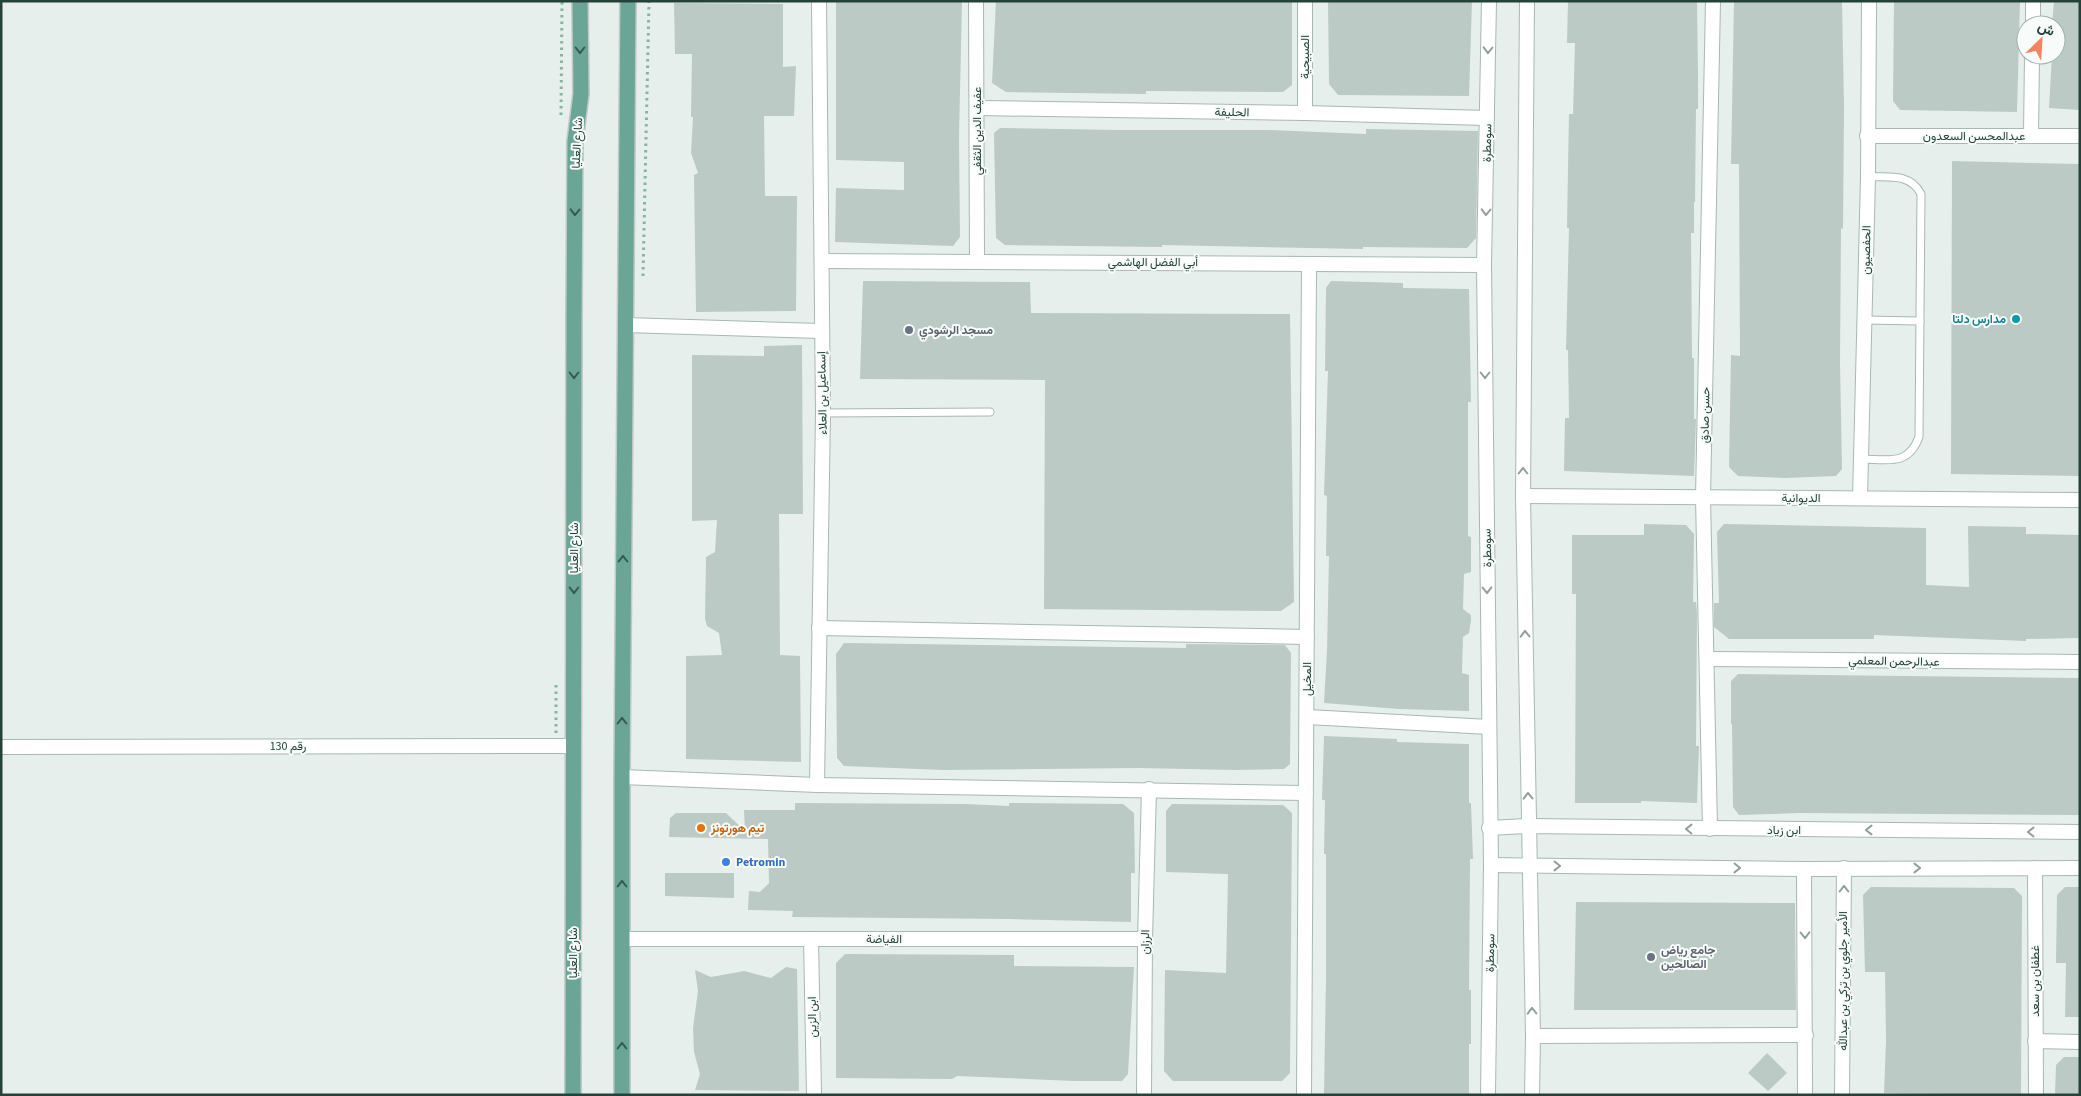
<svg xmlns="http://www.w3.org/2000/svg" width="2081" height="1096" viewBox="0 0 2081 1096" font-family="'Source Sans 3',Vazirmatn,sans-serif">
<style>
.building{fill:#bbcac4}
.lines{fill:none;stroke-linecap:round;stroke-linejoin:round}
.service-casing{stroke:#a8b8b2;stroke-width:9}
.minor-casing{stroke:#a8b8b2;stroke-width:16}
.primary-casing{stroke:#c2cac8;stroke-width:18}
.path{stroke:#86b3a5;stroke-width:3;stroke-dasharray:2.5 4;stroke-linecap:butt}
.service{stroke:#fff;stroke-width:7}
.minor{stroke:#fff;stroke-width:14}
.primary{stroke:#6aa596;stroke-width:15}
.oneway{stroke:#365b51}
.oneway2{stroke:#92a09c}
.culture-dot{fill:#0f9aa8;stroke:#f7fbf9;stroke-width:2}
.worship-dot{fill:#6b7280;stroke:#f7fbf9;stroke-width:2}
.food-dot{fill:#e8710a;stroke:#f7fbf9;stroke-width:2}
.shop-dot{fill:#3f7fe0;stroke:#f7fbf9;stroke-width:2}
.labels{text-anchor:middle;stroke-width:4;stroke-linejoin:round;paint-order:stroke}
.street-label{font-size:12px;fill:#24423a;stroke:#f7fbf9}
.culture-label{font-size:12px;font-weight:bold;fill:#0d838f;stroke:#f7fbf9;text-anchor:end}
.worship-label{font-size:12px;font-weight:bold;fill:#5b616d;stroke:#f7fbf9;text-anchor:start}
.food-label{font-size:12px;font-weight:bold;fill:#c56008;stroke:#f7fbf9;text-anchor:start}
.shop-label{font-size:12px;font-weight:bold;fill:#366cbe;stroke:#f7fbf9;text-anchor:start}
</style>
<rect width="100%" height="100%" fill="#e6efeb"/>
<g class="building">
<polygon points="836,1 962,1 959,137 960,237 953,246 835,242 836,188 904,190 904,162 836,160"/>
<polygon points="996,1 1292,1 1292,85 1283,92 1146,91 1146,94 1006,92 992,83"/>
<polygon points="1328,1 1472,1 1469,96 1338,95 1329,84"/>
<polygon points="1568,1 1697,1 1698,75 1698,109 1696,109 1695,202 1694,202 1694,233 1691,233 1692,358 1694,358 1694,419 1696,419 1694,476 1564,471 1565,418 1569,418 1568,350 1566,350 1569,228 1567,228 1568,167 1569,114 1573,114 1575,43 1567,43"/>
<polygon points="1734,1 1842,1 1844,107 1843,229 1841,228 1840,363 1842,469 1836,476 1785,478 1738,476 1729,467 1731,355 1740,356 1739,164 1731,164"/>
<polygon points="1894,1 2020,1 2017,112 1900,110 1893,101"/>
<polygon points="2054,1 2080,1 2080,110 2049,108 2052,55 2056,55 2056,25 2052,25"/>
<polygon points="674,3 783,4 783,67 796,66 794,116 764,116 765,196 797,196 796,311 696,312 694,175 698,173 691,153 693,117 691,117 692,54 675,54"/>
<polygon points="1000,128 1119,130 1267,130 1366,134 1366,129 1478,131 1476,238 1467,248 1363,247 1363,249 1162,245 1162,247 1005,245 996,238 994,133"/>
<polygon points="1952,161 2080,164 2080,476 1951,474"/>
<polygon points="863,281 1030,282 1031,313 1290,314 1294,602 1281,611 1044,609 1045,380 860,379"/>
<polygon points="1331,281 1403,283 1403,288 1469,289 1471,402 1468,402 1468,536 1471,537 1471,572 1464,574 1463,609 1471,615 1471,621 1469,633 1463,637 1462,673 1469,675 1469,711 1399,709 1324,703 1327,651 1329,556 1326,556 1327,496 1324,495 1328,371 1325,371 1326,288"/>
<polygon points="802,345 803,514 779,514 780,655 800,656 801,762 686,759 686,656 722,655 719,633 707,626 705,619 706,557 715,552 717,520 692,521 692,355 764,356 764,346"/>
<polygon points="1644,524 1686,525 1694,534 1693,602 1696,602 1697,613 1696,746 1699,746 1697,803 1641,801 1641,803 1575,803 1576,594 1572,594 1572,535 1644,535"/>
<polygon points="1724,524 1926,528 1926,585 1969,587 1968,526 2026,527 2026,534 2080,535 2080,638 2026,639 2026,641 1874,635 1874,639 1729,639 1714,627 1714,603 1719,603 1717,532"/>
<polygon points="844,643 1186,648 1186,644 1285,645 1291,653 1290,764 1284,769 1236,770 1139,768 943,770 844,766 837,758 836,654"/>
<polygon points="1738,674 2080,678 2080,815 1799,813 1739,815 1733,807 1732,724 1731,724 1731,681"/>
<polygon points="1324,736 1397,739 1397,742 1469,744 1469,803 1471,803 1473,859 1470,859 1469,990 1471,990 1471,1044 1469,1044 1469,1095 1324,1095 1326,977 1326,854 1324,854 1325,800 1322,800"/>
<polygon points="795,803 965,804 1009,806 1009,803 1123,804 1134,813 1135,873 1131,873 1131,922 1010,919 792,917 793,911 748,910 749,891 760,892 769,883 768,839 669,837 670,818 676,813 726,813 745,831 744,810 795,810"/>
<polygon points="1172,804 1283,805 1292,813 1290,1073 1282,1081 1173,1081 1164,1071 1165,970 1226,973 1228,874 1166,872 1166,811"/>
<polygon points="665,873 734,873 734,898 665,896"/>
<polygon points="1871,887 2014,888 2022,896 2021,1095 1884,1093 1886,1041 1885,972 1865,972 1863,895"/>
<polygon points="2065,887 2080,887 2080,1017 2065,1017 2066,963 2056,963 2057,895"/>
<polygon points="1576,902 1795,903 1796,1010 1574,1010"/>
<polygon points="845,954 1014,955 1014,966 1134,967 1128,1074 1122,1081 1074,1081 957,1076 952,1079 836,1078 836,963"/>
<polygon points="786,967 797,969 799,1091 695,1090 700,1074 694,1052 693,1028 698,991 695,970 711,977 744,971 771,978"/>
<polygon points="1767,1053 1787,1073 1768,1091 1748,1073"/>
<polygon points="2064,1057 2080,1057 2080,1095 2055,1095 2056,1065"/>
</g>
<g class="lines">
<g class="service-casing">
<g id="service">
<polyline points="1864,320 1920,321"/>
<polyline points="823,413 990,412"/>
<path d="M1860 459C1887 459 1908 467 1919 437L1921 194C1910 173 1888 177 1868 177"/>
</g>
</g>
<g class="minor-casing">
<g id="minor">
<polyline points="976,1 977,261"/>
<polyline points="1527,1 1523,496 1533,1036 1532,1095"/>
<polyline points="2033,25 2033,1"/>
<polyline points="977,108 1305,113 1487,118"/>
<polyline points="1305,113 1305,1"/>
<polyline points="1867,136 2080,136"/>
<polyline points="2031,136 2032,55"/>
<polyline points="822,261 1484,265"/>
<polyline points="625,325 821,331"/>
<polyline points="1523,496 2080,500"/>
<polyline points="1860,498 1868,177 1869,1"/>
<polyline points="819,628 1307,637"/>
<polyline points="1708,659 2080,662"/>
<polyline points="1308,717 1489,727"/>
<polyline points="1,747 574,746"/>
<polyline points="622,777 817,785 1306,793"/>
<polyline points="817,785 823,413 819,1"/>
<polyline points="1489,828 1528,826 2080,832"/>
<polyline points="1710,829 1703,497 1713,1"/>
<polyline points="1491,865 1804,869 2080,868"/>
<polyline points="2035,868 2036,1095"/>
<polyline points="1804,869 1805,1095"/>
<polyline points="622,939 1145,939"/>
<polyline points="811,939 814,1095"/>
<polyline points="1533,1036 1806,1035"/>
<polyline points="2035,1041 2080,1042"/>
<polyline points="1144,1095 1145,939 1149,789"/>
<polyline points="1304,1095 1309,264"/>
<polyline points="1488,1095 1491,865 1484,265 1489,1"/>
<polyline points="1842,1095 1844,868"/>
</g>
</g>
<g class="primary-casing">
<g id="primary">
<polyline points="573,1095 574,319 575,141 581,94 580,1"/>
<polyline points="622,1095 622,777 628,1"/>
</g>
</g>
<g class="path">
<polyline points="561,115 562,1"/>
<polyline points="643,276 649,1"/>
<polyline points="556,733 556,681"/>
</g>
<use href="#service" class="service"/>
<use href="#minor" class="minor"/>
<use href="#primary" class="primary"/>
</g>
<defs><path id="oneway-chevron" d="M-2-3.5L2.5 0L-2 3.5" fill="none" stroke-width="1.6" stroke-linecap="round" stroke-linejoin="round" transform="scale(1.25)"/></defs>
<g class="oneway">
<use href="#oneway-chevron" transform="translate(580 50) rotate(90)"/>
<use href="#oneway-chevron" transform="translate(575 212) rotate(91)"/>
<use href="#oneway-chevron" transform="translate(574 375) rotate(90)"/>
<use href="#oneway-chevron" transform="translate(623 559) rotate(-90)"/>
<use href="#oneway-chevron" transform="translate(574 590) rotate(90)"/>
<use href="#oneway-chevron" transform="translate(622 721) rotate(-90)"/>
<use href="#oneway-chevron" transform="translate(622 884) rotate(-90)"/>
<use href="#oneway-chevron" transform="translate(622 1046) rotate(-90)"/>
</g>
<g class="oneway2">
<use href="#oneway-chevron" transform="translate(1488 50) rotate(91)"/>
<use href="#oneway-chevron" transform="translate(1486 212) rotate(91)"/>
<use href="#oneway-chevron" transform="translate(1485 375) rotate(90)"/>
<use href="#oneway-chevron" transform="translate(1523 471) rotate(-90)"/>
<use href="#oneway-chevron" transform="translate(1487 590) rotate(89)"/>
<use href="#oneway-chevron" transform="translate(1525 634) rotate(-91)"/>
<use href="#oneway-chevron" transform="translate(1528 796) rotate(-91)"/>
<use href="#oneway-chevron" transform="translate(1689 829) rotate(-179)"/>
<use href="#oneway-chevron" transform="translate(1869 830) rotate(-180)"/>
<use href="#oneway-chevron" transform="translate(2031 832) rotate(-180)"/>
<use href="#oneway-chevron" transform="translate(1557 866) rotate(1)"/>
<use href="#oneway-chevron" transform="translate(1737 868) rotate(1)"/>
<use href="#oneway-chevron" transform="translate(1917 868)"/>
<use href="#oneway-chevron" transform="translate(1844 889) rotate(-90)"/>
<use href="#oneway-chevron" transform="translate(1805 935) rotate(89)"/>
<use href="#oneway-chevron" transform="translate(1532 1011) rotate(-91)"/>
</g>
<circle class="culture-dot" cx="2016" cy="319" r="5"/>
<g class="worship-dot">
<circle cx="909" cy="330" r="5"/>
<circle cx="1651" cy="957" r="5"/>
</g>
<circle class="food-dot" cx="701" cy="828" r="5"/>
<circle class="shop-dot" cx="726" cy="862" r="5"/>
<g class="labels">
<g class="street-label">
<text transform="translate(1305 57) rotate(-90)" y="4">الصبيحية</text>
<text transform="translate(1232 112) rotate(1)" y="4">الحليفة</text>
<text transform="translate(977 131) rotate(-90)" y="4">عفيف الدين الثقفي</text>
<text x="1974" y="140">عبدالمحسن السعدون</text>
<text transform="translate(577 143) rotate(-87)" y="4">شارع العليا</text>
<text transform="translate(1487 143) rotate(-89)" y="4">سومطرة</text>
<text transform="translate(1866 250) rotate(-89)" y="4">الحفصيون</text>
<text x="1153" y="266">أبي الفضل الهاشمي</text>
<text transform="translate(822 393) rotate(-91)" y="4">إسماعيل بن العلاء</text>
<text transform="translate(1705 415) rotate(-89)" y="4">حسن صادق</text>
<text x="1801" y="502">الديوانية</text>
<text transform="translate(574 548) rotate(-90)" y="4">شارع العليا</text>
<text transform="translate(1487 548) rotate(-91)" y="4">سومطرة</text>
<text transform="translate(1894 661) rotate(1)" y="4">عبدالرحمن المعلمي</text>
<text transform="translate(1307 679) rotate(-90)" y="4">المخيل</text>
<text x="288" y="750">رقم 130</text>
<text x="1784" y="834">ابن زياد</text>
<text x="884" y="943">الفياضة</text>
<text transform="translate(1145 942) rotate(-89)" y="4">الرزان</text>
<text transform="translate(573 953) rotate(-90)" y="4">شارع العليا</text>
<text transform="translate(1490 953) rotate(-89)" y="4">سومطرة</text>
<text transform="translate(1843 981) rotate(-90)" y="4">الأمير جلوي بن تركي بن عبدالله</text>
<text transform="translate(2035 981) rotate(-90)" y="4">غطفان بن سعد</text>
<text transform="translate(812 1017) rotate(-91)" y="4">ابن الزين</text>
</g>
<g class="culture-label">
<text x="2006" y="323">مدارس دلتا</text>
</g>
<g class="worship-label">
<text x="919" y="334">مسجد الرشودي</text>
<text x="1661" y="954">جامع رياض<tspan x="1661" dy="14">الصالحين</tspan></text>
</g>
<g class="food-label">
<text x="711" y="832">تيم هورتونز</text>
</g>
<g class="shop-label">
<text x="736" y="866">Petromin</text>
</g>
</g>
<rect width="2081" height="1096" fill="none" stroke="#24423a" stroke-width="5"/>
<g transform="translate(2041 40) rotate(25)"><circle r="24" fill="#f7fbf9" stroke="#a3b1ad"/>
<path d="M0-4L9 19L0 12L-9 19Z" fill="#f4845f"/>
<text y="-8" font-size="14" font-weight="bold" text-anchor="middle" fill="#24423a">ش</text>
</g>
</svg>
